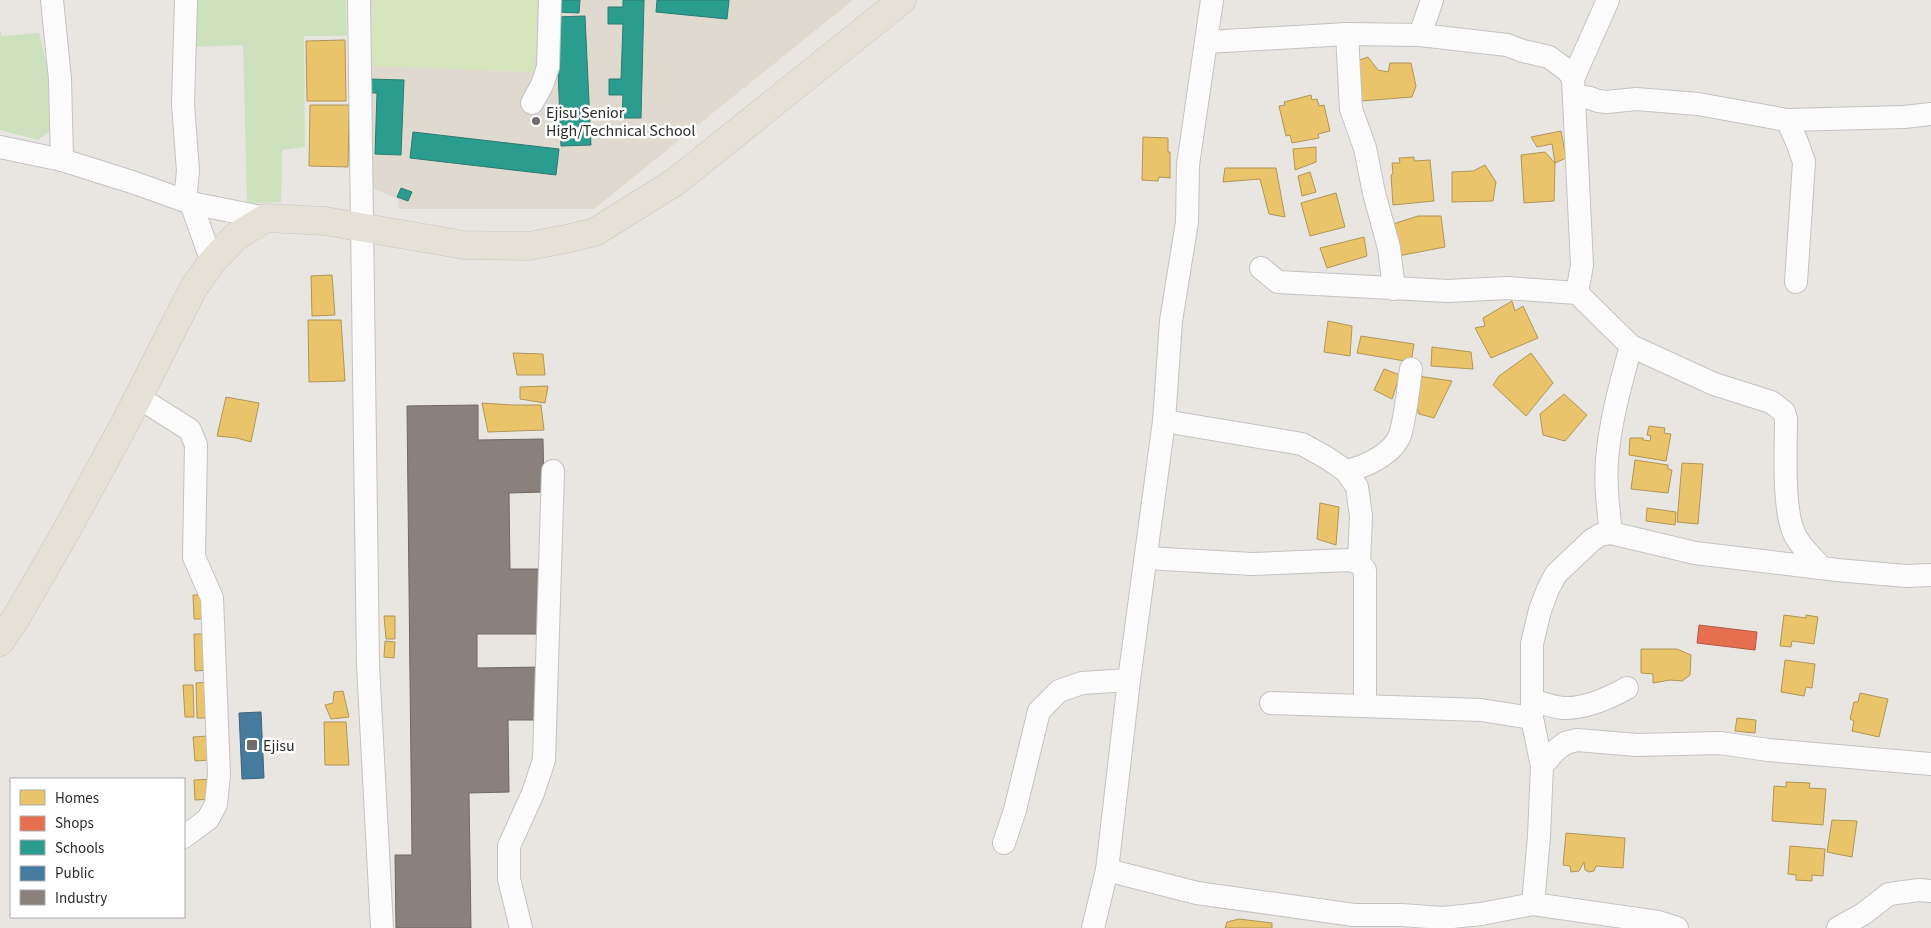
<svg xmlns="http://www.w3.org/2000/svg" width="1931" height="928" viewBox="0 0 1931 928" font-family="'Source Sans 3',sans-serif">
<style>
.education{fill:#e0d9cf}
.green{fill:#cee1be}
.pitch{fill:#d7e5bd}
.homes{fill:#e9c46a;stroke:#b09657}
.shops{fill:#e76f51;stroke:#af5b46}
.schools{fill:#2a9d8f;stroke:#2b7b71}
.public{fill:#457b9d;stroke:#3e637b}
.industry{fill:#8a817c;stroke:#6e6864}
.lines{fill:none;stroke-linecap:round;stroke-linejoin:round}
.minor-casing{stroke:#c4c3c2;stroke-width:24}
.major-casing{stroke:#c5c4c2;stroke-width:29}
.minor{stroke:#fcfbfb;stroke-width:22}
.major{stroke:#e5e1d6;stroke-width:28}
.poi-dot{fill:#6e6d6c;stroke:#fff;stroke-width:2}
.labels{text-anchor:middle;stroke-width:5;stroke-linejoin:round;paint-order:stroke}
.poi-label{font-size:16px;fill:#2c2c2c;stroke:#fff;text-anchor:start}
</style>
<rect width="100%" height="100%" fill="#e9e6e2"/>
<polygon class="education" points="368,0 853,0 594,209 399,209 398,199 372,188"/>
<g class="green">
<polygon points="198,0 346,0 347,36 304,36 305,147 282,150 281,202 247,203 243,45 196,47"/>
<polygon points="0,29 2,36 39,33 51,81 50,131 38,140 0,130"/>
</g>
<polygon class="pitch" points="373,0 537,0 534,72 370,66"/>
<g class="homes">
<polygon points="345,40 346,101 307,101 306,41"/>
<polygon points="1368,57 1378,70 1388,72 1390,63 1411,63 1416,86 1412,97 1361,101 1354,62"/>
<polygon points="1311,95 1312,100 1317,99 1319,106 1324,105 1330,131 1318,134 1319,138 1292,143 1290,135 1286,136 1279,106 1285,105 1284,102"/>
<polygon points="310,105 349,105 348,167 309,166"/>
<polygon points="1561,131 1566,158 1555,163 1552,144 1537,147 1531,137"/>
<polygon points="1143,137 1168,138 1168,152 1170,152 1170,178 1159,177 1158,181 1142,180"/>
<polygon points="1316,147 1316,162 1295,170 1293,149"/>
<polygon points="1545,152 1555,163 1554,201 1524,203 1521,155"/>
<polygon points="1414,157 1414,161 1430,160 1434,201 1393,205 1391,175 1393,174 1392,163 1400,163 1399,158"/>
<polygon points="1485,165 1496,182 1493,201 1452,202 1452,172 1473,171"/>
<polygon points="1225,168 1276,168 1285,217 1269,214 1260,179 1223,182"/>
<polygon points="1310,172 1316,192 1302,196 1298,176"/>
<polygon points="1336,193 1345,227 1310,236 1301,203"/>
<polygon points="1418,216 1441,216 1445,247 1398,256 1393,224"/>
<polygon points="1364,237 1367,256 1327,268 1320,248"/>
<polygon points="332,275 335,315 312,316 311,276"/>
<polygon points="1512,301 1515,311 1523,306 1538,338 1491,358 1475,328 1485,326 1483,318"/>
<polygon points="308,320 341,320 345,381 309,382"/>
<polygon points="1328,321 1352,326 1350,356 1324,352"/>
<polygon points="1361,336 1414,344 1411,362 1357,353"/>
<polygon points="1432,347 1471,352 1473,369 1431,366"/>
<polygon points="513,353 543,354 545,375 517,375"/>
<polygon points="1531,353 1553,383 1526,416 1493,385 1499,376"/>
<polygon points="1384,369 1400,375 1392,399 1374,390"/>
<polygon points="1418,376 1452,381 1434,418 1419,414 1413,399"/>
<polygon points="548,386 545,403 520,399 520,387"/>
<polygon points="1564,394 1587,415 1565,441 1543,435 1540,414"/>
<polygon points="226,397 259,403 251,442 237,438 217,436"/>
<polygon points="482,403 512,405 541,405 544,430 488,432"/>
<polygon points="1649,426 1665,428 1664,433 1671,434 1666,461 1629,455 1630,438 1643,438 1643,440 1650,441 1651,436 1647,435"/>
<polygon points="1635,460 1668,465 1668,469 1672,470 1668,493 1631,489"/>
<polygon points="1682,463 1703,464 1698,524 1677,522"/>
<polygon points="1320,503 1339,507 1336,545 1317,539"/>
<polygon points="1647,508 1676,512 1675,525 1646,521"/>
<polygon points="193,595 203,595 205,619 194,619"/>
<polygon points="1784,615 1806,618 1806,615 1818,617 1814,644 1792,641 1791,647 1780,646"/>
<polygon points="384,616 395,616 395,639 386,639"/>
<polygon points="194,634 207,634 209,670 195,671"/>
<polygon points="385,641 395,642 394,658 384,657"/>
<polygon points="1641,649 1677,649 1691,655 1690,675 1682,681 1670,680 1653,683 1653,674 1641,673"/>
<polygon points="1785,660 1815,664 1812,688 1806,687 1804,696 1781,692"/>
<polygon points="210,682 211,718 197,718 196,683"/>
<polygon points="183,685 193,685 194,717 185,717"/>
<polygon points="343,691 349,717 331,719 325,705 333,703 334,692"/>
<polygon points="1860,693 1888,699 1879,737 1852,731 1854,721 1850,719 1854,702 1858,702"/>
<polygon points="1737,718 1756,720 1755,733 1735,731"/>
<polygon points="324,722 346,722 349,765 325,765"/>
<polygon points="208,736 210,760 195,761 193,737"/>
<polygon points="213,779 214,799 195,800 194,780"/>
<polygon points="1786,782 1810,783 1809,788 1826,789 1823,825 1772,821 1774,786 1786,787"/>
<polygon points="1832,820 1857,821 1852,857 1827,852"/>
<polygon points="1566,833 1625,838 1623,868 1596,866 1594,871 1589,872 1585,870 1584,862 1579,871 1571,872 1570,866 1563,865"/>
<polygon points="1790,846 1825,849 1823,876 1812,875 1812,881 1796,880 1796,875 1788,874"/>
<polygon points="1239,919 1272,923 1272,928 1225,928 1227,922"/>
</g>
<polygon class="shops" points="1699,625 1757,632 1755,650 1697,643"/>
<g class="schools">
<polygon points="557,0 580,0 579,13 556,12"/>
<polygon points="623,0 644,0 641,118 622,118 623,95 609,95 609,79 621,79 623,24 608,24 608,7 623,7"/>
<polygon points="657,0 729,0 727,19 656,12"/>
<polygon points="585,16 591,145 561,146 556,17"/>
<polygon points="370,79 404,80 401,155 375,154 377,93 370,93"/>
<polygon points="413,132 559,149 556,175 410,158"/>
<polygon points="401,188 412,192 408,201 397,197"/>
</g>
<polygon class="public" points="261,712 264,778 242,779 239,713"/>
<polygon class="industry" points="478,405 478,440 543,439 544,492 509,493 510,569 542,569 542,634 477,634 477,668 543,667 544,720 508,720 509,792 469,793 471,928 396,928 395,855 412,855 407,406"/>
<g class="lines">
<g class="minor-casing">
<g id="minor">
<polyline points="52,0 60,79 62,160"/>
<polyline points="359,0 368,665 382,928"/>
<polyline points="1347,34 1351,109 1365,148 1374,193 1389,248 1394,289"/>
<polyline points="1420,35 1432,0"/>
<polyline points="1207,42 1347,34 1420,35 1507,45 1523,51 1549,57 1568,71 1573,79"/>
<polyline points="1574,96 1590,98 1598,101 1607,102 1636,99 1698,104 1787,120 1904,117 1931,114"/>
<polyline points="532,103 542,85 548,67 550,0"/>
<polyline points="1787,120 1797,142 1804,162 1796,282"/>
<polyline points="0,147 62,160 132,182 191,203 266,218"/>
<polyline points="185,200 188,171 183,104 186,0"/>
<polyline points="191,203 212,262"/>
<path d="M1261 268 1278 282 1448 291 1507 288 1577 293 1631 346 1714 384 1771 402 1784 412 1786 419C1786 447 1782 514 1796 537 1802 548 1812 557 1821 567"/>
<polyline points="1577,293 1582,265 1573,79 1608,0"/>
<polyline points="138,397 190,430 196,445 194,557 212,598 219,775 216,804 208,819 184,837"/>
<polyline points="1164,421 1302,444 1327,458 1346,471 1357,487 1361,516 1359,563"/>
<path d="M1346 471C1365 467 1393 454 1400 435 1406 415 1408 389 1411 369"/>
<path d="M1611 533C1608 509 1605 484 1607 460 1610 421 1621 383 1631 346"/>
<polyline points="1146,558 1252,564 1349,560 1359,563 1365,570 1365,706"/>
<path d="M1532 700C1542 703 1553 707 1563 708 1585 709 1609 698 1627 688"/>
<polyline points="1271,703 1481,710 1532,718"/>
<polyline points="1542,766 1554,752 1565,743 1577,740 1637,745 1720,743 1768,750 1931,764"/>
<polyline points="1004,843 1015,810 1039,711 1059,691 1082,683 1129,680"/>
<polyline points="1107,870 1197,893 1354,915 1401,915 1443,918 1481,914 1533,904 1658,922 1677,928"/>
<polyline points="1533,904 1539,836 1542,766 1532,718 1532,644 1540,610 1548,589 1556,574 1592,540 1600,535 1611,533 1695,553 1837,570 1906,576 1931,575"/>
<polyline points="521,928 509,879 509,846 533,793 544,760 553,471"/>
<polyline points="1093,928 1107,870 1129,680 1164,421 1171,321 1187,222 1188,165 1212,0"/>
<polyline points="1838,928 1863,914 1889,894 1919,890 1931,891"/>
</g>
</g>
<g class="major-casing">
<polyline id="major" points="0,642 16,618 64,535 124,425 194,287 212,262 235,237 266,218 325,221 464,245 528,246 566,239 595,232 675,182 902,0"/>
</g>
<use href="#minor" class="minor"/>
<use href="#major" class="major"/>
</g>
<g class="poi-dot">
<circle cx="536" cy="121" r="5"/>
<rect x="246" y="739" width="12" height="12" rx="2.5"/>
</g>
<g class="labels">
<g class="poi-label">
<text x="546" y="118">Ejisu Senior<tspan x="546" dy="18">High/Technical School</tspan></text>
<text x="263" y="751">Ejisu</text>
</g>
</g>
<rect x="10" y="778" width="175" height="140" fill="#ffffff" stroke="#ababab"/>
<rect x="20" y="790" width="25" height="15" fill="#e9c46a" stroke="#ababab"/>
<text x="55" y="803" font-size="15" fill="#2c2c2c">Homes</text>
<rect x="20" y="816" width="25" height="15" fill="#e76f51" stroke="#ababab"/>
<text x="55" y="828" font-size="15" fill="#2c2c2c">Shops</text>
<rect x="20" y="840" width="25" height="15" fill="#2a9d8f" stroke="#ababab"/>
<text x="55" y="853" font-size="15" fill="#2c2c2c">Schools</text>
<rect x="20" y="866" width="25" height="15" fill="#457b9d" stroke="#ababab"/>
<text x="55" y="878" font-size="15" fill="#2c2c2c">Public</text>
<rect x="20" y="890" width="25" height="15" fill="#8a817c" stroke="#ababab"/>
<text x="55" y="903" font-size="15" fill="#2c2c2c">Industry</text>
</svg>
